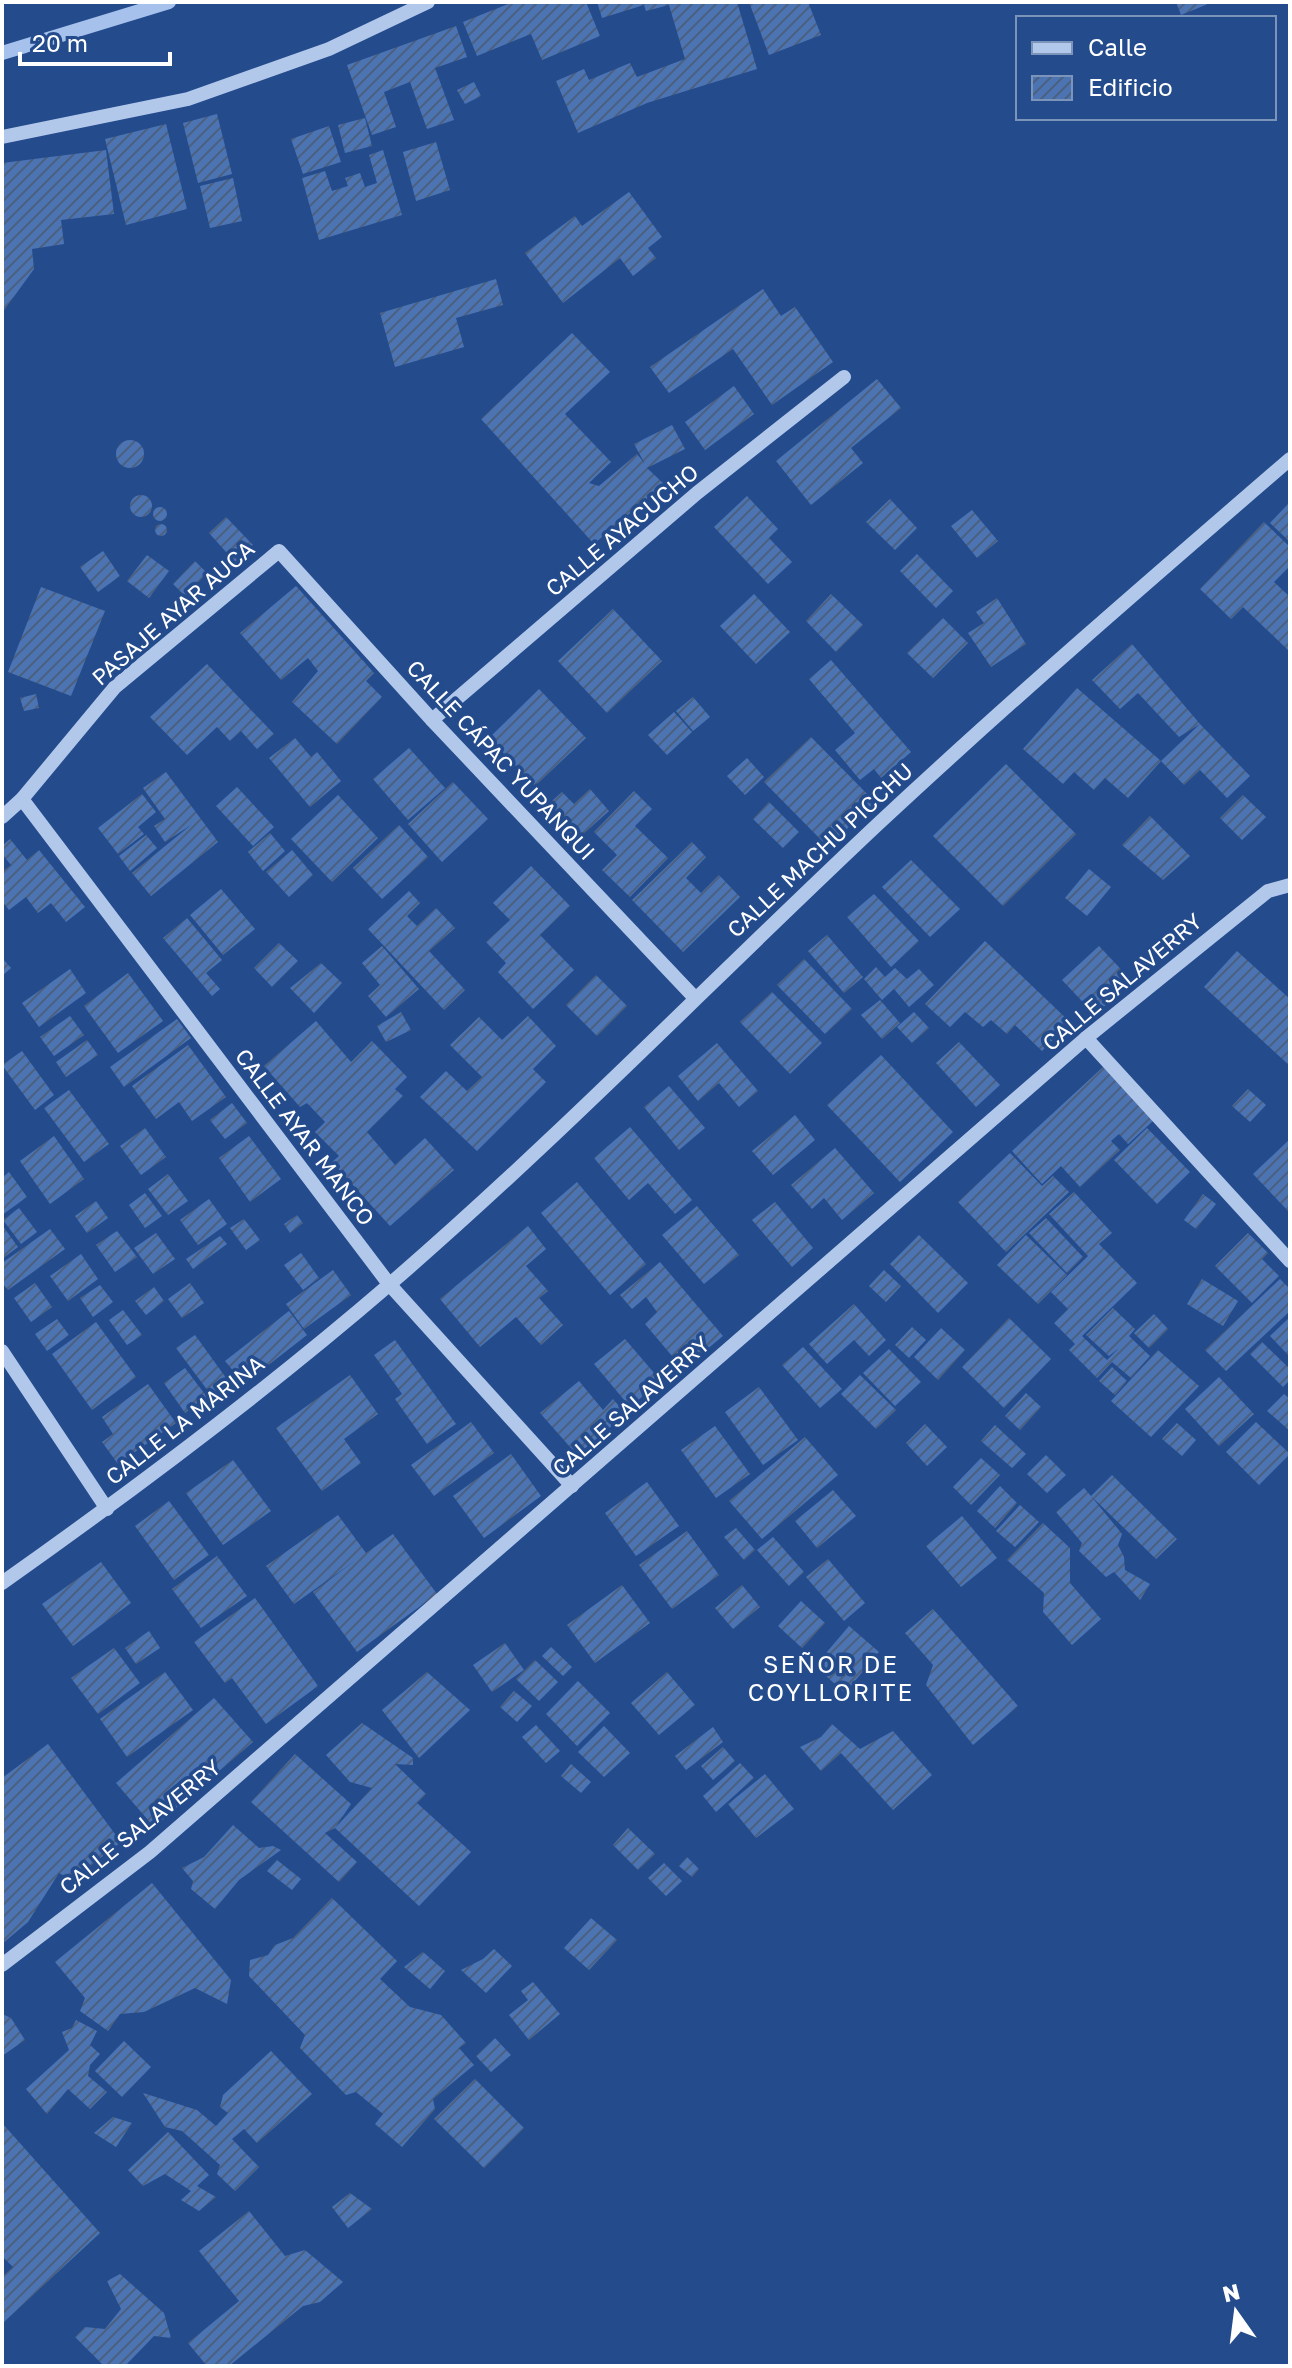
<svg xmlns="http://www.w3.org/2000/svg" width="1292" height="2368" viewBox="0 0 1292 2368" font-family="'Golos Text',sans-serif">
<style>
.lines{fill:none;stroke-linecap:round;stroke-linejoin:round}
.stream{stroke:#a6c2ec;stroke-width:14}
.building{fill:url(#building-hatch)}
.minor{stroke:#b2c8eb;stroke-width:14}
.labels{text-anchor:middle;stroke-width:7;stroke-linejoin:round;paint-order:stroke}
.street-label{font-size:22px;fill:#fff;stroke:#244b8c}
.neighbourhood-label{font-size:24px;letter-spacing:2px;fill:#fff;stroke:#244b8c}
</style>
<defs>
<pattern id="building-hatch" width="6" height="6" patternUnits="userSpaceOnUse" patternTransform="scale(2)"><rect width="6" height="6" fill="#4c74b3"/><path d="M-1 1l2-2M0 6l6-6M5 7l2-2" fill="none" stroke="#4c6080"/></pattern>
</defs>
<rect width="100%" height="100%" fill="#244b8c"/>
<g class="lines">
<polyline class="stream" points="2,53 169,2"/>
</g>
<g class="building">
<polygon points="513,2 586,2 600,36 542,60 531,34 477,56 463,22"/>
<polygon points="597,2 737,2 757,69 647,103 578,133 556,81 584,69 589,80 630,63 637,77 685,59 669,5 646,11 644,5 602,18"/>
<polygon points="749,2 808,2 821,35 769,55"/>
<polygon points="1176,2 1213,2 1181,15"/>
<polygon points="456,26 467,57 435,68 454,120 427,129 410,82 384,92 396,127 372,135 347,65"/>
<polygon points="474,82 481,96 465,104 457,90"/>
<polygon points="217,114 232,174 198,183 183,123"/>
<polygon points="365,118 372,146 345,153 338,125"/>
<polygon points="166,124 187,209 126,225 105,139"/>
<polygon points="329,126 341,162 303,174 291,139"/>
<polygon points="436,142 450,190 416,201 403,152"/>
<polygon points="106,150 114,214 61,220 64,244 32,249 34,269 2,313 2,163"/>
<polygon points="383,150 402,215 319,240 302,178 325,171 332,191 348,186 345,178 360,173 365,187 377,183 369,155"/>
<polygon points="233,178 242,221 210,228 200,186"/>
<polygon points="629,192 662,237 648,248 656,258 633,276 620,258 563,303 525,253 575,216 582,226"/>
<polygon points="496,279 503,305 456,318 464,347 395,367 380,313"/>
<polygon points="763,289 781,316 795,307 833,362 772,405 733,349 669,393 650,367"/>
<polygon points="572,333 610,372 565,414 611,462 589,483 599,486 637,454 645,464 634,444 672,425 685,449 647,468 664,484 594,544 481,419"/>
<polygon points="877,379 901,408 851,448 863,463 811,505 776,461"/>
<polygon points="734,386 754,414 705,450 685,422"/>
<circle cx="130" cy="454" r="14"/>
<circle cx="141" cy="506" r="11"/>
<polygon points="747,496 778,529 769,538 792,562 768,584 714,527"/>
<polygon points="890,499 917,528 895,550 866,522"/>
<polygon points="1288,504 1290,506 1290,542 1270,523"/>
<circle cx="160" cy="514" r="7"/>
<polygon points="972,510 998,541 977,558 951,526"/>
<polygon points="226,517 253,545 235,562 209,533"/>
<polygon points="1264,522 1290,547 1290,566 1274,582 1290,597 1290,652 1243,607 1231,619 1200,589"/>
<circle cx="161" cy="530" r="6"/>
<polygon points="103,551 120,576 98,592 80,567"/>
<polygon points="917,554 953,591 936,608 900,571"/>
<polygon points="147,555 169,571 149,598 127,581"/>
<polygon points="195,561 207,573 185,596 173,584"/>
<polygon points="296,586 374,673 366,681 382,697 337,744 292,702 318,671 308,658 281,680 240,633"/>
<polygon points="41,587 105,611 71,696 8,672"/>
<polygon points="754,594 790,632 756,664 720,626"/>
<polygon points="831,594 863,625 836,652 806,621"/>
<polygon points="997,598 1026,644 991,667 968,633 984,623 976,612"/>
<polygon points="613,609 662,661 607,713 558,661"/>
<polygon points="943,618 968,643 933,678 907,653"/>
<polygon points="1132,644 1200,724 1179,737 1138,693 1120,709 1092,680"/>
<polygon points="831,660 911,752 881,778 874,769 860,780 835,750 855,733 809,679"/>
<polygon points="207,664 274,734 257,749 241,731 230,741 217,727 187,755 150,717"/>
<polygon points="1077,688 1161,761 1128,798 1105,778 1094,790 1074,772 1063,784 1023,749"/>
<polygon points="539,689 586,738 535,786 489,738"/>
<polygon points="36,694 39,708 24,711 20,698"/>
<polygon points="693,697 710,717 693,731 676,711"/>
<polygon points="674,712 692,732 667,755 648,735"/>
<polygon points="1200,724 1250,776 1227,798 1200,770 1184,785 1161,761"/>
<polygon points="811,737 875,802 828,847 764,782"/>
<polygon points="295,738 311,757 317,752 341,781 310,807 269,758"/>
<polygon points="409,748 445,788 408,820 373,779"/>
<polygon points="747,758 764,777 745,795 727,776"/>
<polygon points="1006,764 1076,834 1003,906 933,836"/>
<polygon points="166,772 218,842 151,896 132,873 191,825 165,842 154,826 165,819 143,788"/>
<polygon points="453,782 488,819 442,862 408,824"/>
<polygon points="237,787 274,827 253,846 216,806"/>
<polygon points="590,789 609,811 573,843 543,809 562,792 574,804"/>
<polygon points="634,791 652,809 635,826 668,858 630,897 602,870 617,855 594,832"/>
<polygon points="142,794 156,812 138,827 144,834 118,854 98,828"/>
<polygon points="338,795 378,838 332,882 291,839"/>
<polygon points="1243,795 1266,817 1242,840 1220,818"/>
<polygon points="769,802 799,832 783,848 753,819"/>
<polygon points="1150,816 1190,856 1163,880 1122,845"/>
<polygon points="399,825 428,857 382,899 353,868"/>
<polygon points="270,833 285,851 263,871 248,852"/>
<polygon points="146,835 157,848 130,871 119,856"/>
<polygon points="10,839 27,860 39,850 85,907 66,922 51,903 38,913 26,897 9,910 2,901 2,872 11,865 2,854 2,846"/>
<polygon points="692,842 706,857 686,878 701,893 719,875 740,897 683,952 632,900"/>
<polygon points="292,850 313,875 289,897 266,872"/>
<polygon points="911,860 960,909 930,937 882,887"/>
<polygon points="531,866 570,906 540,935 574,970 533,1009 498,972 506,963 486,942 510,920 493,903"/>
<polygon points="1089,869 1111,887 1087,916 1065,898"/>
<polygon points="221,889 255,929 223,955 190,915"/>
<polygon points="409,891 420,903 407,916 417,926 436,908 455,928 429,951 465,990 444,1010 368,929"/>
<polygon points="874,894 919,941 891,967 847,917"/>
<polygon points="187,918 222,960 206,973 220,989 212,996 163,938"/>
<polygon points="827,935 863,977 844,993 808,951"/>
<polygon points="985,941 1070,1022 1042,1051 1015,1025 1007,1034 991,1020 983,1027 965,1012 950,1027 925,1004"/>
<polygon points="279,943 298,961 272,987 254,968"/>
<polygon points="382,946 419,989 386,1017 368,996 380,985 362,963"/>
<polygon points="1099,946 1132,981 1095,1015 1062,980"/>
<polygon points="1237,951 1290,999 1290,1066 1204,987"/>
<polygon points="2,958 11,968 2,976"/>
<polygon points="804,959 852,1009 825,1034 777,985"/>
<polygon points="321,963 342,983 314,1013 290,988"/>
<polygon points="876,967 885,977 895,968 907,979 919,969 934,985 909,1007 894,989 882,1000 864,979"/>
<polygon points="70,969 86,993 39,1027 22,1003"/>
<polygon points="128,973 163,1021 118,1053 84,1006"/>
<polygon points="596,975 627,1006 597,1036 566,1005"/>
<polygon points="772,992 822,1043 790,1074 740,1022"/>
<polygon points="880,1000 900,1023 882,1039 861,1015"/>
<polygon points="401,1012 411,1030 386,1042 377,1026"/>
<polygon points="914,1012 929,1028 912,1043 897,1027"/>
<polygon points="70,1016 84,1035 54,1056 40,1037"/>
<polygon points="528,1016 556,1046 533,1069 546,1082 477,1151 420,1097 446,1071 467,1091 482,1077 450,1045 479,1017 502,1040"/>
<polygon points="177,1019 191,1038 124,1087 110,1067"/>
<polygon points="316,1021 351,1062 372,1041 407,1077 395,1089 403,1096 367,1132 395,1165 425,1138 454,1170 390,1226 332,1162 339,1156 315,1132 325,1122 307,1103 300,1107 264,1066"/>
<polygon points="87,1040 98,1055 66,1077 56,1062"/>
<polygon points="959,1042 1000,1085 976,1107 936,1063"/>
<polygon points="717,1043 758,1091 739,1107 719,1083 698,1101 678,1076"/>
<polygon points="188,1045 226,1097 192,1121 179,1102 156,1119 132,1086"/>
<polygon points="22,1051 54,1095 35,1110 2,1065"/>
<polygon points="881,1055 953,1132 900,1182 827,1105"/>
<polygon points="1103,1067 1154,1120 1128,1144 1119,1134 1111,1141 1120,1150 1080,1187 1061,1166 1042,1184 1012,1151"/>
<polygon points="669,1086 705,1128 679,1150 644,1107"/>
<polygon points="1248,1089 1266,1105 1250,1122 1232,1106"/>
<polygon points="69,1090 109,1144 84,1162 44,1108"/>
<polygon points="232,1103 247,1123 225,1139 210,1120"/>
<polygon points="795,1115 815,1140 773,1175 752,1151"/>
<polygon points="630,1127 692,1200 675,1214 648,1183 629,1200 594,1158"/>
<polygon points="145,1128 166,1157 141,1175 120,1146"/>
<polygon points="1147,1128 1190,1172 1157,1204 1114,1160"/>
<polygon points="54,1136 84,1179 50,1204 20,1161"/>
<polygon points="249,1136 281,1179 250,1202 219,1158"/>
<polygon points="1290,1139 1290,1213 1253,1174"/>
<polygon points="835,1148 874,1193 842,1220 824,1198 812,1209 791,1185"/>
<polygon points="1010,1153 1042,1186 1053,1176 1069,1192 1006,1252 958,1202"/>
<polygon points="9,1172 27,1197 2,1215 2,1178"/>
<polygon points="168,1174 188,1201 168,1215 148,1189"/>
<polygon points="577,1182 646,1264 610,1295 541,1213"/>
<polygon points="1074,1192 1112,1233 1099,1244 1137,1283 1082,1336 1107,1360 1119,1348 1109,1356 1086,1335 1113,1308 1135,1329 1129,1336 1150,1356 1131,1378 1112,1362 1097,1378 1069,1350 1075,1344 1054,1323 1068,1309 1051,1292 1088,1256 1049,1214"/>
<polygon points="145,1193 162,1216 145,1228 129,1205"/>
<polygon points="1203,1194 1216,1204 1196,1229 1184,1220"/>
<polygon points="209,1199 227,1224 198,1245 180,1220"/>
<polygon points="96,1201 108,1218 87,1233 75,1216"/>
<polygon points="775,1202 813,1248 792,1267 752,1220"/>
<polygon points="697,1206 739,1255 704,1284 662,1235"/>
<polygon points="19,1208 37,1232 21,1244 3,1220"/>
<polygon points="297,1215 303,1223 290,1233 284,1224"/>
<polygon points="1046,1218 1083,1257 1067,1273 1029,1233"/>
<polygon points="244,1219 260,1240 246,1250 230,1228"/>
<polygon points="2,1225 18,1247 2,1259"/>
<polygon points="528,1226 546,1249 526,1266 548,1291 539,1298 563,1325 541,1345 516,1317 480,1347 440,1299"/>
<polygon points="50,1229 65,1249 8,1290 2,1283 2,1263"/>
<polygon points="117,1231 137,1257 115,1272 96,1245"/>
<polygon points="156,1233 175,1259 153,1274 134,1248"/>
<polygon points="1248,1233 1268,1253 1262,1259 1279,1276 1252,1303 1215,1266"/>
<polygon points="919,1235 968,1283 938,1313 890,1264"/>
<polygon points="1026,1235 1067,1275 1038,1304 997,1265"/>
<polygon points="220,1236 227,1244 193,1269 186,1259"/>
<polygon points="301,1253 319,1278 303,1290 284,1265"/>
<polygon points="81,1254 98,1279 68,1301 50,1276"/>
<polygon points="660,1262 723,1336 683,1369 645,1324 657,1312 646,1297 632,1309 620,1295"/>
<polygon points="333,1270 351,1295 304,1329 286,1304"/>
<polygon points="884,1270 901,1286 886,1302 869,1286"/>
<polygon points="1202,1279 1238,1301 1223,1326 1187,1304"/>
<polygon points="1280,1279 1290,1289 1290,1311 1226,1371 1205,1350"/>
<polygon points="35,1283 52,1307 31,1322 14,1298"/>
<polygon points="190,1283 204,1303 182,1318 168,1299"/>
<polygon points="100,1285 113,1302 93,1317 80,1298"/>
<polygon points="154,1287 164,1301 146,1315 135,1301"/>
<polygon points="854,1304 886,1340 869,1356 854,1340 827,1364 809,1344"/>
<polygon points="123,1310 142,1335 127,1345 109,1320"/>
<polygon points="289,1311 307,1335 244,1384 225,1361"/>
<polygon points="1154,1314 1168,1329 1149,1348 1134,1333"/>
<polygon points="1290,1317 1290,1357 1270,1336"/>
<polygon points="1009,1318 1051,1359 1004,1408 962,1367"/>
<polygon points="57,1319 69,1335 47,1351 35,1334"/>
<polygon points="96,1322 136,1377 92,1410 52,1354"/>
<polygon points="912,1327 926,1340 909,1358 895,1345"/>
<polygon points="941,1328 965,1350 938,1380 914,1357"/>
<polygon points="195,1335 232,1386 214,1399 176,1348"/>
<polygon points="625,1339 661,1381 630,1407 594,1364"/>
<polygon points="395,1340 456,1424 427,1444 395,1399 402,1394 374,1355"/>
<polygon points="1262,1342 1290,1369 1290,1380 1283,1387 1250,1354"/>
<polygon points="803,1347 842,1389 820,1408 782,1365"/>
<polygon points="889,1349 921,1382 895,1406 863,1373"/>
<polygon points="1158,1350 1199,1386 1151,1437 1111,1401"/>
<polygon points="1112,1367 1127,1381 1115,1395 1099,1381"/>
<polygon points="185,1368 207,1397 185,1413 164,1383"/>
<polygon points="350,1375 378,1414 344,1439 361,1463 322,1491 276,1428"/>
<polygon points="860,1375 896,1410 876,1429 841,1394"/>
<polygon points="1219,1377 1254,1414 1219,1446 1185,1409"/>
<polygon points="579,1381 603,1410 613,1399 626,1414 577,1455 540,1413"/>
<polygon points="148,1384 176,1423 118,1464 102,1442 113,1434 102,1417"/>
<polygon points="759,1387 798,1440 763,1465 725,1412"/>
<polygon points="1026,1393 1041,1407 1020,1430 1005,1416"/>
<polygon points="1284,1394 1290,1399 1290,1431 1267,1411"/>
<polygon points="471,1422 494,1453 434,1496 411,1465"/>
<polygon points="1256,1422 1290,1454 1259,1485 1226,1452"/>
<polygon points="1177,1423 1196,1440 1182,1456 1162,1439"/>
<polygon points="925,1424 947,1447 927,1466 906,1443"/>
<polygon points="995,1425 1026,1454 1012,1468 981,1441"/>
<polygon points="715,1426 750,1474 716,1498 681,1450"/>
<polygon points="805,1437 838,1475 762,1539 729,1501"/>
<polygon points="511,1454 541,1496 484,1538 453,1496"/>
<polygon points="1046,1455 1066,1475 1047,1493 1027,1474"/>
<polygon points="981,1458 1000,1475 971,1505 953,1487"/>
<polygon points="233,1460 271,1511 223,1545 186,1493"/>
<polygon points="1112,1475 1177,1539 1156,1559 1091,1496 1122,1534 1118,1545 1124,1557 1125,1570 1150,1584 1140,1600 1114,1572 1106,1577 1079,1551 1082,1543 1056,1512 1084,1488 1091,1496"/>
<polygon points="647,1482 679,1526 636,1556 605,1513"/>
<polygon points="1000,1486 1017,1503 995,1528 977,1511"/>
<polygon points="833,1490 856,1516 817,1548 795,1521"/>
<polygon points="169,1501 209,1555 174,1580 135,1526"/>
<polygon points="1020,1505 1039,1522 1015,1547 996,1531"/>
<polygon points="338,1515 366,1553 393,1534 437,1594 357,1652 313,1592 356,1560 294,1604 266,1566"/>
<polygon points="962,1516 997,1558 961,1587 926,1546"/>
<polygon points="1043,1523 1070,1548 1070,1583 1101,1619 1072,1645 1043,1612 1044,1593 1007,1560"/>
<polygon points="736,1528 755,1550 744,1560 724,1537"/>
<polygon points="687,1531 719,1575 672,1609 639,1565"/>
<polygon points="773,1537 804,1572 789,1586 757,1550"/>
<polygon points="217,1556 247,1596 201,1628 172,1589"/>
<polygon points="828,1559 865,1603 844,1621 806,1577"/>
<polygon points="101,1562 131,1603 73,1646 42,1604"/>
<polygon points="622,1585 650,1623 595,1663 567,1625"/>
<polygon points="742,1585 760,1607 733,1629 715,1608"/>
<polygon points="255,1598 318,1686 266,1724 232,1678 225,1683 194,1642"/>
<polygon points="801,1601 825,1623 802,1648 778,1626"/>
<polygon points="933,1609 1018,1706 973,1745 926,1685 933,1665 905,1633"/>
<polygon points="849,1626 879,1652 845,1693 815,1666"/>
<polygon points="149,1631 160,1648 136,1664 125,1648"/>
<polygon points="505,1643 524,1670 492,1692 473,1665"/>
<polygon points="551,1647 572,1667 563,1676 542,1656"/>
<polygon points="114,1648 140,1683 98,1714 71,1678"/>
<polygon points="535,1660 558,1682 539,1701 516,1679"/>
<polygon points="165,1672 193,1710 127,1757 100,1719"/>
<polygon points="427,1672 470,1710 419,1758 382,1710"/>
<polygon points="667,1672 695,1705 659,1735 631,1703"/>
<polygon points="578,1681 610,1713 577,1746 546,1714"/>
<polygon points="514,1691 532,1706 517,1722 500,1707"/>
<polygon points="214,1698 253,1742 154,1827 116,1783"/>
<polygon points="362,1723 413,1758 413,1765 395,1764 426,1794 417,1803 471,1852 419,1906 335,1828 372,1788 350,1782 326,1755"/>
<polygon points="832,1724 860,1749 893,1731 932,1775 893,1810 841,1753 821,1771 800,1747 821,1737"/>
<polygon points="536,1725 560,1751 546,1763 522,1737"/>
<polygon points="604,1726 630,1753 604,1777 578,1752"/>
<polygon points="713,1727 723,1742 686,1770 675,1756"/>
<polygon points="48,1744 121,1842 72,1880 59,1873 28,1922 2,1944 2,1778"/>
<polygon points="723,1747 735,1761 713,1780 701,1766"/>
<polygon points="295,1754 351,1804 335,1828 325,1833 357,1862 339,1882 251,1802"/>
<polygon points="740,1763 754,1778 716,1812 703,1796"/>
<polygon points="571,1764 591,1782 581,1793 561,1776"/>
<polygon points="765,1774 794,1809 756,1838 728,1804"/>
<polygon points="233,1825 259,1848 273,1846 281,1850 239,1880 215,1909 191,1889 193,1881 182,1868 204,1857"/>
<polygon points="628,1828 655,1854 638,1870 613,1845"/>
<polygon points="687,1857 699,1869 692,1877 679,1866"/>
<polygon points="277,1860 301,1879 292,1890 267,1871"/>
<polygon points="664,1863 682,1881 666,1896 648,1878"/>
<polygon points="152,1883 231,1980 227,2004 195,1988 144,2012 120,2014 108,2031 80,2011 85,1998 55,1962"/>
<polygon points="332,1898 397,1961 380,1979 410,2007 441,2015 466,2043 459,2048 474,2065 433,2099 435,2109 402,2147 375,2124 383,2114 356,2092 346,2095 300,2048 305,2035 249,1976 250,1960 268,1955 275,1945 293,1938"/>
<polygon points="591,1918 617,1940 589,1970 564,1948"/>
<polygon points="494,1949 512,1966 486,1993 461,1970 483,1959"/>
<polygon points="423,1952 445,1971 430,1989 404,1967"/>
<polygon points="533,1982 560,2014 529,2040 509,2015 528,2000 521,1991"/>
<polygon points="2,2014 11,2018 25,2040 2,2056"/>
<polygon points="76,2020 97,2031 90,2045 100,2054 90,2065 88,2076 107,2092 90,2109 68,2089 47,2114 26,2089 69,2050 62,2032 72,2028"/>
<polygon points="495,2038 511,2055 491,2072 476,2056"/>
<polygon points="124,2041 151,2067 122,2097 95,2071"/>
<polygon points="271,2051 312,2094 257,2143 244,2129 232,2139 259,2167 235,2191 217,2174 220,2165 182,2131 165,2127 143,2093 197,2110 216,2126 228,2113 220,2107 223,2095"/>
<polygon points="475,2079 524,2128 484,2168 434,2119"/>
<polygon points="113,2117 132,2123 116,2147 94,2133"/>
<polygon points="2,2123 100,2233 4,2322 2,2277 13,2267 2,2256"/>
<polygon points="168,2132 209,2175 197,2186 216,2197 199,2211 181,2200 191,2191 165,2174 143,2186 128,2170"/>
<polygon points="350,2193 372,2209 348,2228 332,2207"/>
<polygon points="249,2211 285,2256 305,2250 343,2282 320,2302 303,2306 229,2366 207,2366 188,2343 239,2301 199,2251"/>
<polygon points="120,2274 164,2313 171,2338 154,2336 125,2366 104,2366 75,2337 85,2327 105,2329 121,2309 107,2281"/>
</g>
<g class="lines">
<g class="minor">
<polyline points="2,137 188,99 329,49 428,2"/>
<polyline points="432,720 697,493 844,377"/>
<polyline points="22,799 389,1284 572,1486"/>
<polyline points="2,817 22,799 115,687 279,551 432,720 694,997"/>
<polyline points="1086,1038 1290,1261"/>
<polyline points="2,1351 107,1509"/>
<path d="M2 1583C135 1489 266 1391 390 1284 559 1138 715 977 878 824 1012 699 1151 579 1290 459"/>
<polyline points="2,1965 150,1852 1086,1038 1268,891 1290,885"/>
</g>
</g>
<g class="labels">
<g class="street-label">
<text transform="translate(622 530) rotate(-40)" y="8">CALLE AYACUCHO</text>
<text transform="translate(173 613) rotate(-41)" y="8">PASAJE AYAR AUCA</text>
<text transform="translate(501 760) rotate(47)" y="8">CALLE CÁPAC YUPANQUI</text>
<text transform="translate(820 850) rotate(-43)" y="8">CALLE MACHU PICCHU</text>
<text transform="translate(1122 982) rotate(-40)" y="8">CALLE SALAVERRY</text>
<text transform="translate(305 1137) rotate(53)" y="8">CALLE AYAR MANCO</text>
<text transform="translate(631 1406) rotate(-41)" y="8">CALLE SALAVERRY</text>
<text transform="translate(185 1420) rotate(-38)" y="8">CALLE LA MARINA</text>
<text transform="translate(140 1827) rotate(-39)" y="8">CALLE SALAVERRY</text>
</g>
<g class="neighbourhood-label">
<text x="831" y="1673">SEÑOR DE<tspan x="831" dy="28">COYLLORITE</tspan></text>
</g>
</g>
<rect width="1292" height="2368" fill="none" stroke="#ffffff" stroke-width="8"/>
<rect x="1016" y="16" width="260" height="104" fill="#244b8c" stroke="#7c93ba" stroke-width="2"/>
<rect x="1032" y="42" width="40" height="12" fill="#b2c8eb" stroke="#7c93ba" stroke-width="2"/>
<text x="1088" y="56" font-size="24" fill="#ffffff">Calle</text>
<rect x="1032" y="76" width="40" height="24" fill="url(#building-hatch)" stroke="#7c93ba" stroke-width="2"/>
<text x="1088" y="96" font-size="24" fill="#ffffff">Edificio</text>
<g transform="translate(1236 2312) rotate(346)" stroke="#244b8c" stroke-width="6" paint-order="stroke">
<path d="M0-6L14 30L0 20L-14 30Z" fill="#ffffff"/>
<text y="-12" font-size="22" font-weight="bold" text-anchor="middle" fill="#ffffff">N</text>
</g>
<path d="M20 52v12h150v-12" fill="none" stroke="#ffffff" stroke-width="4"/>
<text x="32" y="52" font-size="24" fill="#ffffff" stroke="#244b8c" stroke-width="6" paint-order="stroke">20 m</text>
</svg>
